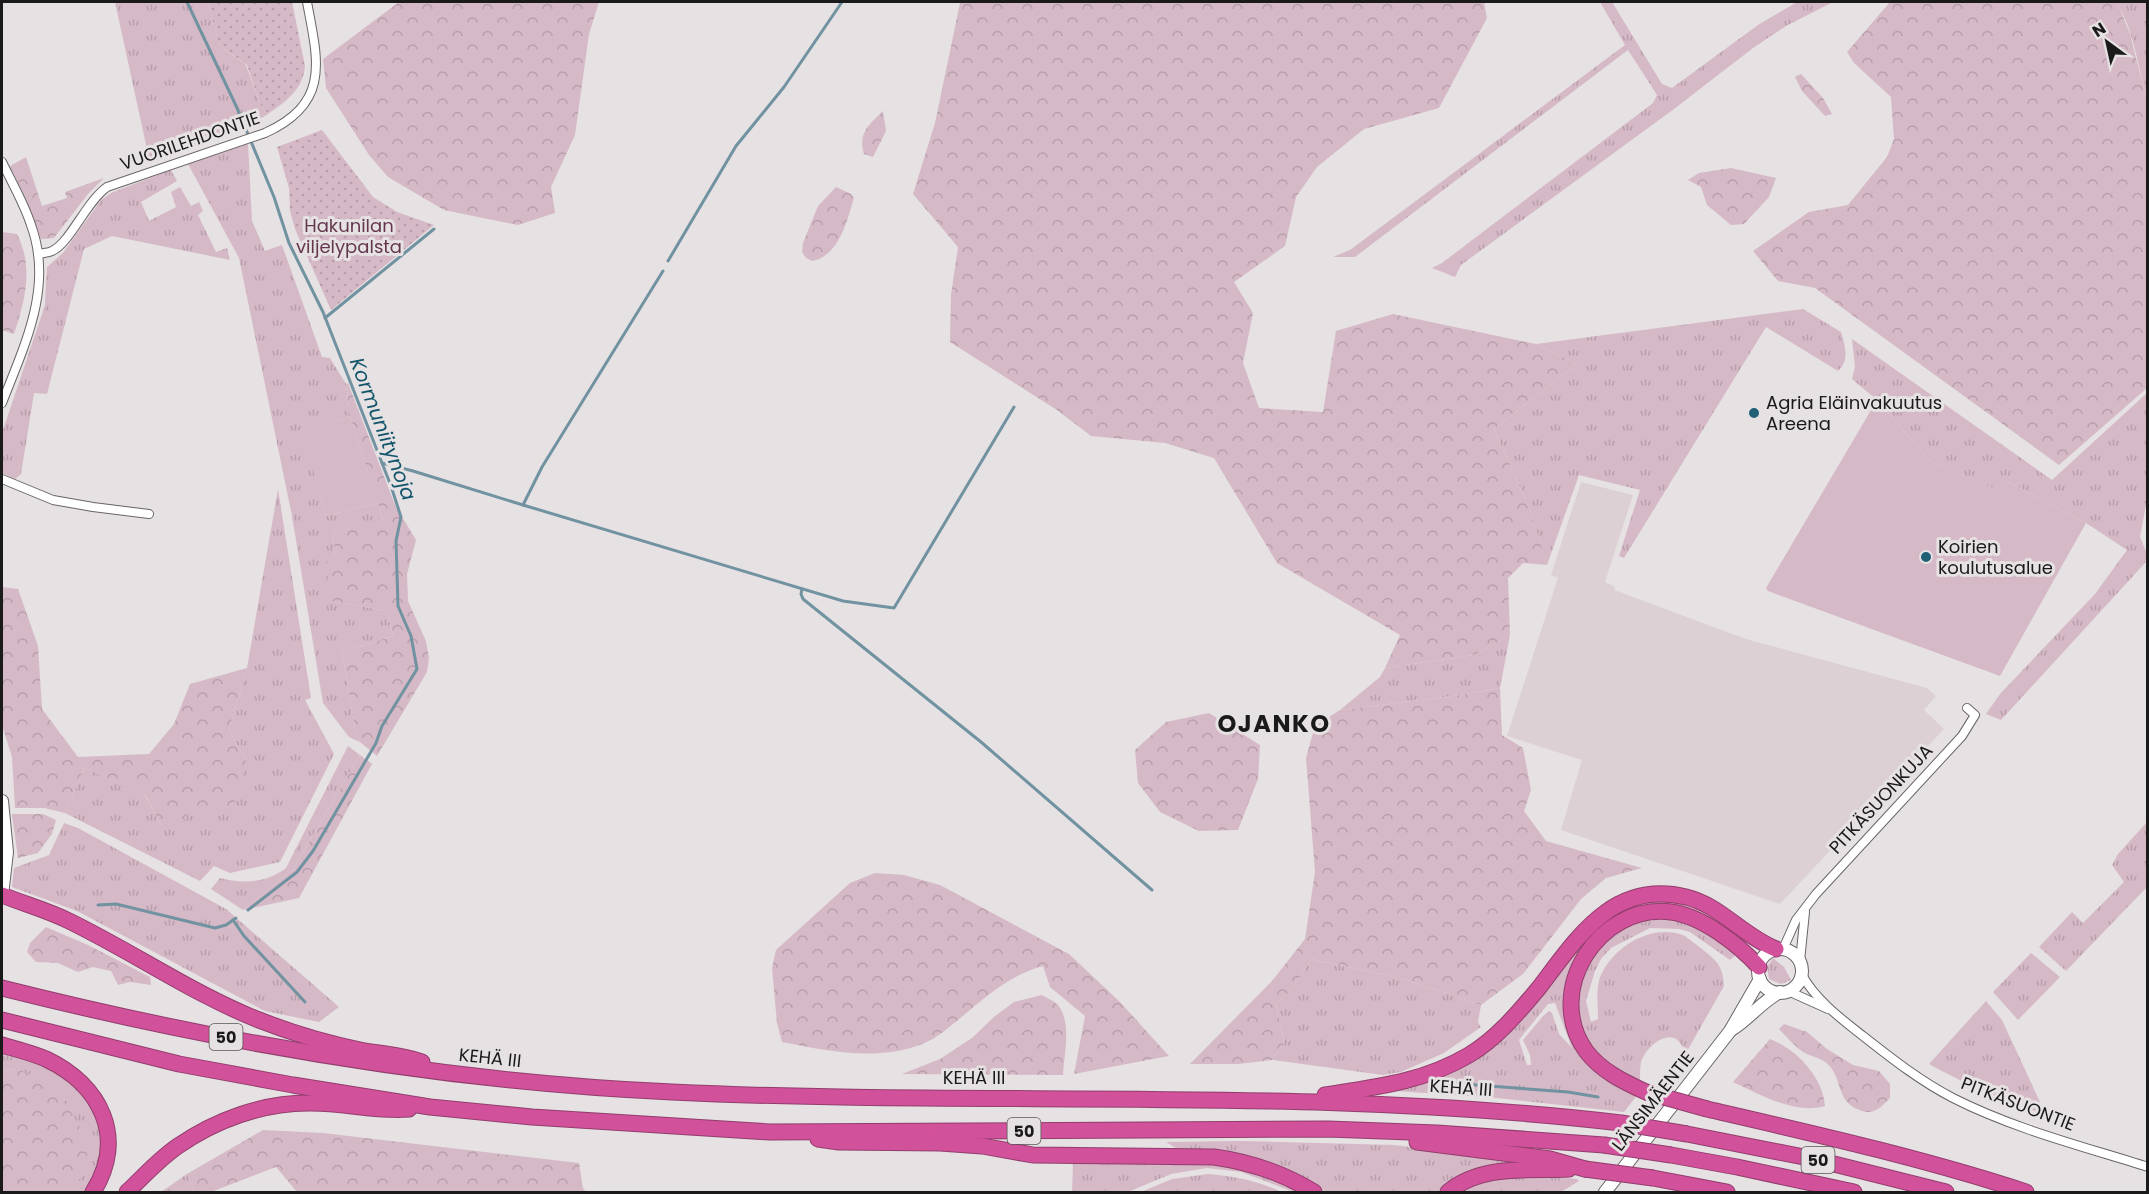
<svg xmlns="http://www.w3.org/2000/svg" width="2149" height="1194" viewBox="0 0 2149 1194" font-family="Poppins,sans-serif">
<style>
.built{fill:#dcd0d5}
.grass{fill:url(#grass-tufts);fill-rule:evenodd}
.forest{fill:url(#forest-crowns)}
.garden{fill:url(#garden-dots)}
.pitch{fill:#d6b9c6}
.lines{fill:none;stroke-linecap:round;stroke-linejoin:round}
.stream{stroke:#7192a0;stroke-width:3}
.street-casing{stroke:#696567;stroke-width:10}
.secondary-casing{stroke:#696567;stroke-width:14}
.highway-casing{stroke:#913e6d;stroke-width:17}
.street{stroke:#fff;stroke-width:8}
.secondary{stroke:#fff;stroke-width:12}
.highway{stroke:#d1519a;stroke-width:15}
.highway-bridge-casing{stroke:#913e6d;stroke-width:17;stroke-linecap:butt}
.highway-bridge{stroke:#d1519a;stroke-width:15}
.poi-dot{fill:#205f75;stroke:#e6e1e3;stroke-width:2}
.labels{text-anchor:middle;stroke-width:6;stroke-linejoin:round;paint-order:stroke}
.shield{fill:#e6e1e3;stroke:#585656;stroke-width:1.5}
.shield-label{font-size:16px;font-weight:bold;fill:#1b1a1a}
.street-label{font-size:18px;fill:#1b1a1a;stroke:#e6e1e3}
.park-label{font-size:18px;fill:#65374f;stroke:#e6e1e3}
.poi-label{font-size:18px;fill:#1b1a1a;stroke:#e6e1e3;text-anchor:start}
.water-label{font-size:20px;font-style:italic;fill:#13556b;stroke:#e6e1e3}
.district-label{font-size:24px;font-weight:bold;letter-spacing:1.5px;fill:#1b1a1a;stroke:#e6e1e3}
</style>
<defs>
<pattern id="grass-tufts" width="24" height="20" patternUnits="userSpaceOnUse" patternTransform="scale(1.5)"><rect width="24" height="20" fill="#d6b9c6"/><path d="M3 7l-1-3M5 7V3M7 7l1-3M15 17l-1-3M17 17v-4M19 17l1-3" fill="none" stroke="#b79eaa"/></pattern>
<pattern id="forest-crowns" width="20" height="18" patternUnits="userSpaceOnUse" patternTransform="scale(1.5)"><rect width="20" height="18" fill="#d6b9c6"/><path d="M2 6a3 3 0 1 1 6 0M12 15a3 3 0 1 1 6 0" fill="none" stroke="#b79eaa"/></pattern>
<pattern id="garden-dots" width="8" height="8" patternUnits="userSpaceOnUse" patternTransform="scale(1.5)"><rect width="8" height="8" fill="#d6b9c6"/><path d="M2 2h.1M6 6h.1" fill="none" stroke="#b79eaa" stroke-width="1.8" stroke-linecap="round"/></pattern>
</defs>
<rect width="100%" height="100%" fill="#e6e1e3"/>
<polygon class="built" points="1581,482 1633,495 1605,582 1615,587 1614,590 1746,639 1927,688 1936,696 1924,710 1944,729 1780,904 1561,830 1582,760 1507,736 1558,578 1551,575"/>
<g class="grass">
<polygon points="115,2 208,2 219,45 246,65 260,104 268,114 249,126 150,163"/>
<polygon points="1600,2 1612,2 1662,84 1672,88 1758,25 1797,2 1833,2 1786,26 1753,48 1674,109 1461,265 1455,277 1432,268 1442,263 1653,103 1657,95 1628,50 1355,257 1333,257 1350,250 1625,45"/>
<path d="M2115 2H2147V101C2140 75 2132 20 2115 2Z"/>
<polygon points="248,144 252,221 265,251 282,245 322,357 330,358 346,384 350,416 305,435 325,516 378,503 383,521 333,532 335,557 332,601 387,611 393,636 342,652 356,734 360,742 349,737 323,703 292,516 239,258 188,164"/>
<polygon points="171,170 177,181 141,202 149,221 176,207 171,192 180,187 191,206 199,202 203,211 198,215 216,252 227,248 230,260 112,236 84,249 47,394 34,393 21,474 15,479 2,473 2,433 45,305 47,267 63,253 101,200 113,192"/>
<path d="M1803 309 1841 332C1845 346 1850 360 1838 371L1766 327 1624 558 1619 556 1640 490 1579 475 1547 565 1530 510 1494 429 1577 364 1536 344Z"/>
<polygon points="1852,339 2052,480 2147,393 2147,499 2140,537 2147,554 2145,563 2001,720 1986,714 2000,694 2095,594 2127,550 2086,523 2009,482 2001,492 1929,460 1877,400 1852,379 1855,367"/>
<polygon points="278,489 311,698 305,700 334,754 280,862 230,873 214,866 200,881 65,813 84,768 144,793 161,825 189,807 246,761 229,730 247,668"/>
<polygon points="1510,635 1500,688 1460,695 1340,710 1380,677 1385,668 1474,655"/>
<path d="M348 746 360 755 293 869 243 910 211 889 220 878C243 884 267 883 286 868Z"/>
<polygon points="2147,822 2147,887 2066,971 2039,947 2072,912 2083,923 2124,882 2112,865 2118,854"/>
<polygon points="64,823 78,828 226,909 339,1007 319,1022 265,1011 77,911 12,887 14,868 49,855"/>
<path d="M1642 900 1690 902 1738 932 1734 938 1657 906 1576 960 1577 1043 1638 1094 1624 1112 1497 1098 1395 1091 1505 1036 1523 1019 1577 946 1606 916ZM1555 1003 1572 1048 1559 1034 1552 1013 1549 1011 1543 1016 1523 1040 1530 1055 1531 1065H1527L1519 1040 1548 1004Z"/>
<path d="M1675 919 1700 927 1737 954 1730 960 1690 932 1679 929 1650 928 1611 948 1601 959 1595 971 1586 1001 1591 1022 1598 1019C1598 1004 1595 986 1602 973 1616 945 1652 924 1683 935 1689 938 1696 945 1702 949 1717 961 1723 966 1724 986L1686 1053C1683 1048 1680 1040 1674 1038 1661 1033 1644 1051 1641 1062 1640 1068 1640 1075 1640 1082 1618 1071 1595 1057 1585 1034 1568 996 1588 946 1625 927 1641 919 1658 920 1675 919Z"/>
<polygon points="2031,953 2060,977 2018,1020 1993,992"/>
<polygon points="1773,958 1784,967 1791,980 1781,984 1769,979 1767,967"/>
<polygon points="1311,959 1407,980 1481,1005 1478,1022 1481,1027 1444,1053 1401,1072 1383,1075 1273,1060 1284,1041 1276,1004 1292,989"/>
<path d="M1986 1001 2002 1020 2046 1115C2005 1102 1967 1085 1929 1064Z"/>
<polygon points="2,1052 46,1067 57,1072 82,1092 100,1126 101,1162 85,1192 63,1192 80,1178 17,1069 2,1071"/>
<polygon points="1239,1141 1394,1145 1520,1160 1519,1164 1448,1185 1439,1192 1326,1192 1300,1177 1179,1150 1166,1142"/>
<polygon points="1073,1162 1218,1164 1260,1174 1302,1192 1294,1192 1241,1172 1207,1168 1171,1174 1128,1192 1072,1192"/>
<polygon points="187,1174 194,1192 161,1192"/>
<path d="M1208 1174C1233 1176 1259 1181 1281 1192H1141L1172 1179Z"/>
<polygon points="1510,1176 1551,1176 1577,1179 1579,1181 1561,1192 1458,1192 1478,1182"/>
</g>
<g class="forest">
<polygon points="399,2 599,2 589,34 575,135 551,187 555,213 518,225 444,210 388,177 369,155 326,88 323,59"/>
<polygon points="958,2 1484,2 1487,18 1439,108 1364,129 1317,167 1296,197 1285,246 1234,282 1253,313 1243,363 1259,408 1323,412 1336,331 1393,314 1536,344 1577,364 1494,429 1530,510 1547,565 1523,563 1508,578 1510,635 1474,655 1385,668 1400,635 1277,563 1214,458 1165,443 1091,436 1057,410 950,342 951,295 958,247 913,194 935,123 960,3"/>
<polygon points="1890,2 2115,2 2119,6 2130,34 2147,101 2147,388 2059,465 1815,288 1778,281 1753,251 1809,212 1848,205 1887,157 1894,139 1891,97 1854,63 1847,52"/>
<polygon points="1801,74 1823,98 1832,114 1825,116 1802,91 1795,77"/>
<path d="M883 111 886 131 873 157 864 154C858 132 869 125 883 111Z"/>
<polygon points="26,157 42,206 67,198 65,192 104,178 88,194 54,238 41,239 25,197 10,166"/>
<polygon points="1731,168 1776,178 1769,197 1744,224 1731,225 1707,205 1701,187 1688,180 1699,173"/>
<path d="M836 187 851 194 854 198C847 221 839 256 812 261L806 258 802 252 803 243 818 206Z"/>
<path d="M2 232 17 234C34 268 25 300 14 334L2 330Z"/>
<polygon points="348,383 395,505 416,540 407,574 408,601 426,641 429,658 427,672 377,756 360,742 356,734 342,652 393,636 387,611 332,601 325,563 335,556 333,532 383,520 350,416 346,384"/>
<polygon points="2,587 18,589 38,646 42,709 78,757 149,754 174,724 190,684 247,668 229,730 246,761 232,811 189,807 184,820 161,825 145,794 84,768 65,813 44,808 15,808 12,757 2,725"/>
<polygon points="1500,688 1502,735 1523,748 1531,790 1524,811 1546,841 1642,868 1606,878 1581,899 1523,974 1481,1005 1407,980 1311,959 1292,989 1276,1004 1284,1041 1273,1060 1239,1064 1190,1064 1272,981 1305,939 1315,872 1306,758 1315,726 1340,710 1460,695"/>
<polygon points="1209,713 1260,745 1258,779 1238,830 1199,831 1160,812 1138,783 1135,750 1166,722"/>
<polygon points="360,755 372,764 299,898 243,910 293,869"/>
<polygon points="12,814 43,814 56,820 52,834 38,853 18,858"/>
<path d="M875 873 904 875 940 885 1069 954 1120 1002 1169 1056 1074 1074 1085 1016 1050 987 1043 966C1005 976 977 1005 947 1029 902 1066 835 1053 782 1042L777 1023 772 968 776 950 850 883Z"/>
<polygon points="46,927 88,945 150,977 151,985 130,982 118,985 111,971 93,967 78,972 58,963 36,962 27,952 30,943"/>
<path d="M1042 995C1047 998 1054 1001 1058 1005 1072 1022 1064 1055 1063 1075L902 1074 940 1059 972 1038 995 1016 1014 1002Z"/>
<path d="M1784 1024 1807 1032 1827 1049 1853 1065 1879 1071 1890 1084V1098C1882 1106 1875 1115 1862 1111 1833 1102 1845 1076 1824 1061 1818 1057 1809 1056 1803 1052 1794 1046 1786 1036 1779 1029Z"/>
<path d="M1770 1039C1796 1049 1823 1077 1825 1106 1796 1115 1758 1094 1733 1082Z"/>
<path d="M17 1069C31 1075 46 1080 56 1092 66 1104 84 1129 86 1144 90 1161 82 1183 65 1191 56 1194 14 1193 2 1192V1071Z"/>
<polygon points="263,1130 323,1133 579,1163 583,1188 586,1192 297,1192 276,1167 211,1192 194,1192 187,1174"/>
</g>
<g class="garden">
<path d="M208 2H292L305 66C303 90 286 101 268 114L260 104 247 65 219 45Z"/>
<polygon points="322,130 373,197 397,212 434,225 331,310 295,229 290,211 289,188 277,147"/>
</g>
<g class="pitch">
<polygon points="1877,400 1929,460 2000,491 2009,482 2086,523 2000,676 1768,591 1766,588"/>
<polygon points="350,416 378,503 325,516 304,435"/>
</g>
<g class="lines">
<g class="stream">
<polyline points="187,2 238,110 274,197 289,243 323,312 391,486 401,517 396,541 398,606 411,636 417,669 382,726 376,743 313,851 297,872 248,910"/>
<polyline points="668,261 736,146 784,87 842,2"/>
<polyline points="325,318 434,229"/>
<polyline points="382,463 413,471 523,505 542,467 663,271"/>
<polyline points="523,505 843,601 894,608 1014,407"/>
<polyline points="802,589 801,594 803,599 981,742 1152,890"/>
<polyline points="98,905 116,904 215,928 226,925 236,918"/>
<polyline points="233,920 244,936 305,1002"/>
<polyline points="1449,1083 1568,1092 1598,1097"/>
</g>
<g class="street-casing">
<g id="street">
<path d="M2 162C12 183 24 203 31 225 54 287 24 346 2 403"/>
<path d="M38 254C42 253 48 253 52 251 70 243 86 202 107 187L265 133C331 103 318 61 307 2"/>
<polyline points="2,479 53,500 93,507 149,514"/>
<polyline points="1783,949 1796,920 1816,894 1962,736 1975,715 1967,708"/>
<polyline points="1800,961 1805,912"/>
<path d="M1802 975C1816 1000 1840 1018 1863 1036 1891 1058 1920 1081 1953 1098 2014 1129 2082 1146 2148 1167"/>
<polyline points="1788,991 1828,1009"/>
</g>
</g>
<g class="secondary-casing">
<g id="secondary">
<polyline points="2,801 7,852 2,895"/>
<circle cx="1780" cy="971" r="22"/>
<path d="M1731 1030C1749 1019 1761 1002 1780 992"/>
<polyline points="1605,1192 1730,1031 1760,979"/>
</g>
</g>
<g class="highway-casing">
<g id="highway">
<path d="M2 895C24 904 47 910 69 921 133 952 193 994 259 1020 292 1033 326 1043 360 1050 381 1054 402 1055 422 1062"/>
<path d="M2 988C221 1043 446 1082 672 1092 988 1107 1306 1086 1621 1123"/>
<polyline points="2,1020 179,1064 293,1085 430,1107 532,1117 770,1132 1328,1129 1437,1133 1604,1145"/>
<path d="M2 1045C16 1049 32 1053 46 1059 101 1085 127 1138 93 1192"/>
<path d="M1646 1092C1624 1082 1601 1071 1586 1051 1543 991 1599 903 1671 912 1702 916 1738 944 1759 967"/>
<path d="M1325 1095C1377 1087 1423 1082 1469 1055 1496 1039 1518 1013 1538 989 1576 940 1612 879 1686 897 1720 905 1743 936 1776 949"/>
<path d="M1707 1109C1815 1134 1922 1158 2026 1192"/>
<polyline points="1687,1134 1814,1159 1946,1192"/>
<path d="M818 1139 839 1142 940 1143 982 1146 1033 1155 1214 1157C1250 1162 1283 1173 1314 1192"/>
<polyline points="1417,1142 1550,1159 1585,1169"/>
<polyline points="1671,1155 1737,1167 1854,1192"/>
<polyline points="1653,1178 1727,1192"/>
<path d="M127 1192C143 1177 159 1159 178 1146 216 1120 262 1103 308 1103 342 1102 375 1112 409 1109"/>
<path d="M1448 1192C1482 1164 1528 1171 1569 1169"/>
</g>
</g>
<use href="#street" class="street"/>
<use href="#secondary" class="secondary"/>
<use href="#highway" class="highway"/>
<g class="highway-bridge-casing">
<g id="highway-bridge">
<polyline points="1646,1092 1707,1109"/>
<polyline points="1621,1123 1687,1134"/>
<polyline points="1604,1145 1671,1155"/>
<polyline points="1585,1169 1653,1178"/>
</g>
</g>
<use href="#highway-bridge" class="highway-bridge"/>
</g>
<g class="poi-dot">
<circle cx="1754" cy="413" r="6"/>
<circle cx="1926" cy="557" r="6"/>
</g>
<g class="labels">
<g class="shield">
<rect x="209.5" y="1024" width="33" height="26" rx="4.5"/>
<rect x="1007.5" y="1118" width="33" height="26" rx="4.5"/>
<rect x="1801.5" y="1147" width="33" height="26" rx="4.5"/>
</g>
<g class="shield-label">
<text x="226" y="1043">50</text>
<text x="1024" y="1137">50</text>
<text x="1818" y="1166">50</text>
</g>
<g class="street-label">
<text transform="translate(190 141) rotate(-19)" y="6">VUORILEHDONTIE</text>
<text transform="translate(1881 799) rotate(-47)" y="6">PITKÄSUONKUJA</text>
<text transform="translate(490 1058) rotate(6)" y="6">KEHÄ III</text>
<text x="974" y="1084">KEHÄ III</text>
<text transform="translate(1461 1088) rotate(4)" y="6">KEHÄ III</text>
<text transform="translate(1653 1101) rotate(-52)" y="6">LÄNSIMÄENTIE</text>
<text transform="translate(2018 1104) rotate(21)" y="6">PITKÄSUONTIE</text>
</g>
<g class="park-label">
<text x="349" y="232">Hakunilan<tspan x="349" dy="21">viljelypalsta</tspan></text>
</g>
<g class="poi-label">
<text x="1766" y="409">Agria Eläinvakuutus<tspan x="1766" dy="21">Areena</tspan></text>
<text x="1938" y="553">Koirien<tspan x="1938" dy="21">koulutusalue</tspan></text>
</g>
<g class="water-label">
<text transform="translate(383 429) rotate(69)" y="7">Kormuniitynoja</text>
</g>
<g class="district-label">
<text x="1274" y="732">OJANKO</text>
</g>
</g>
<rect width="2149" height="1194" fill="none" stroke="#1b1a1a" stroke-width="6"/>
<g transform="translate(2107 42) rotate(327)" stroke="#e6e1e3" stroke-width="4.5" paint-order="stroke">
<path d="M0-4.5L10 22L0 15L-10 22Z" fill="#1b1a1a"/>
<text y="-9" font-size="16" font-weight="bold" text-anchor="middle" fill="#1b1a1a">N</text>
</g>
</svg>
